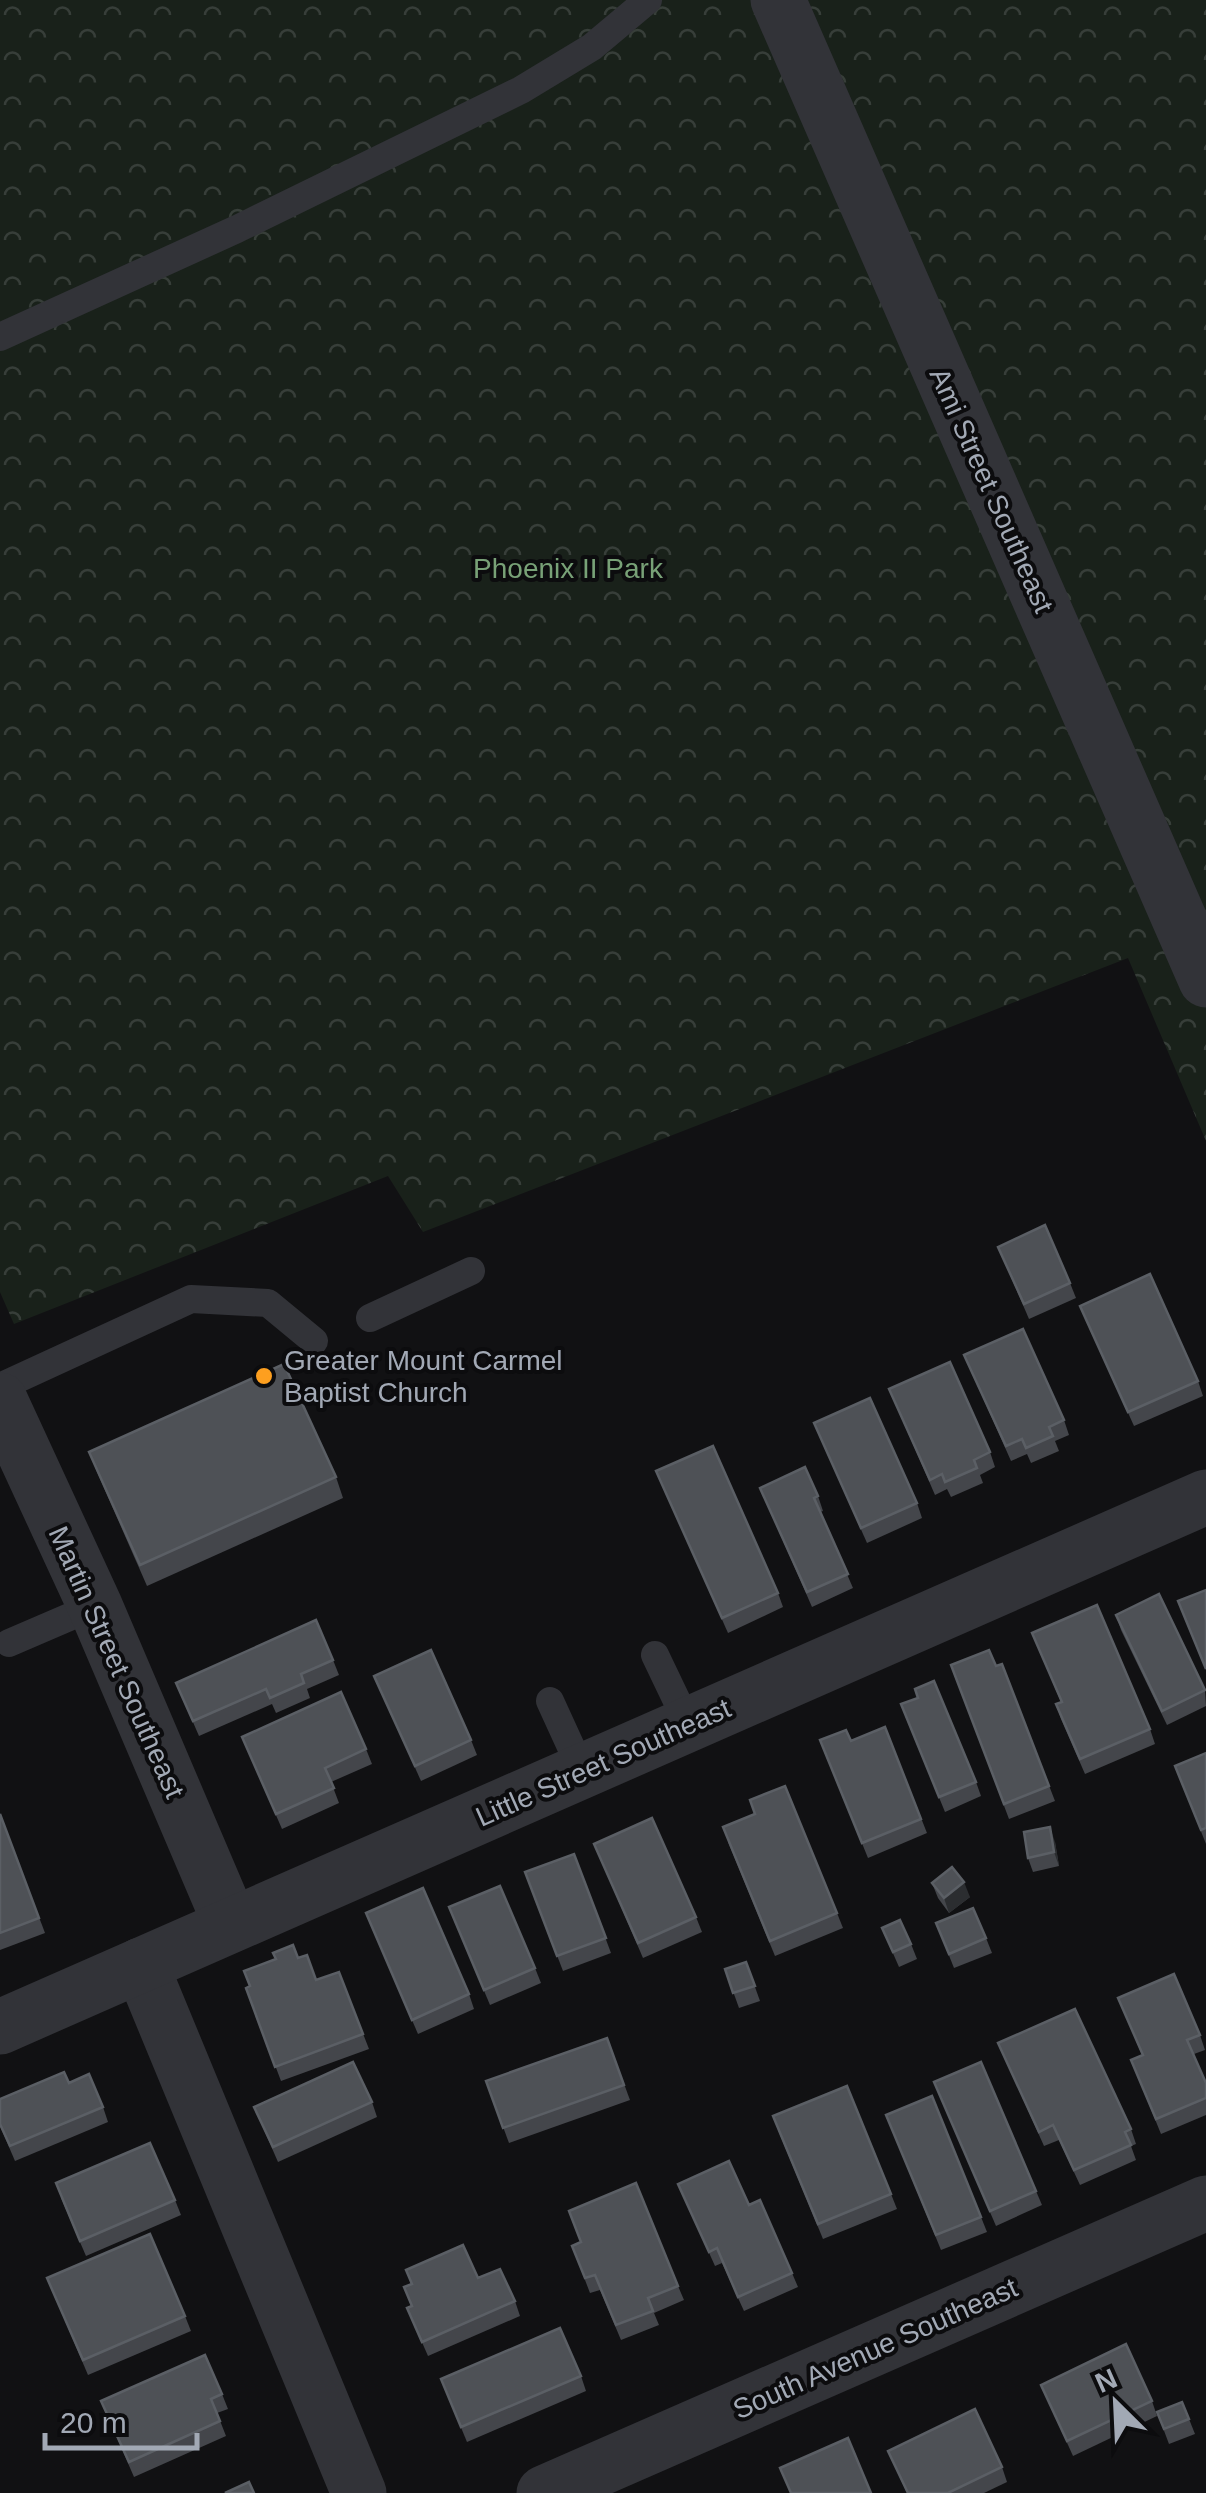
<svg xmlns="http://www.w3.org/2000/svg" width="1206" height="2493" viewBox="0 0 1206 2493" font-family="Helvetica,sans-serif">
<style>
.park{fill:url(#park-crowns)}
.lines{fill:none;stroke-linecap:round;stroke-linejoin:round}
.lane{stroke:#323338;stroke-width:28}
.street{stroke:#323338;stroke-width:55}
.wall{fill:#44464b}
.shaded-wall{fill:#2b2d30}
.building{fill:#4e5156;stroke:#5b5f65;stroke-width:2.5}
.poi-dot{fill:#fd9f1f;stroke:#0c0c0e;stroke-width:4}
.labels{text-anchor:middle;stroke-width:8;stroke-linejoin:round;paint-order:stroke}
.street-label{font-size:28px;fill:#a2a9b5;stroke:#0c0c0e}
.park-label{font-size:28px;fill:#78a177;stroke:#0c0c0e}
.poi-label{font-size:28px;fill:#a2a9b5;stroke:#0c0c0e;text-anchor:start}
</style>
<defs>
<pattern id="park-crowns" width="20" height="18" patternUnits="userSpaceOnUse" patternTransform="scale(2.5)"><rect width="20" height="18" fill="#19211a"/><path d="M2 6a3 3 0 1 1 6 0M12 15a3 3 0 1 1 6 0" fill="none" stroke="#373e39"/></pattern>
</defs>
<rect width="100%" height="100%" fill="#111113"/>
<polygon class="park" points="0,0 1206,0 1206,1141 1128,958 423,1232 388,1176 14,1324 0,1292"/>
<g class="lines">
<g class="lane">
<polyline points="0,337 237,229 521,90 592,47 648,0"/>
<polyline points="370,1318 471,1271"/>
<polyline points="0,1387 191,1299 268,1303 314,1341"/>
<polyline points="9,1643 95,1606"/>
<polyline points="655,1655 688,1724"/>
<polyline points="550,1701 582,1771"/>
</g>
<g class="street">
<polyline points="778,0 1206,980"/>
<polyline points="0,1400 95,1606 231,1925"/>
<polyline points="141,1965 359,2493"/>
<polyline points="0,2027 1206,1497"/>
<polyline points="544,2493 1206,2203"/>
</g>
</g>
<g class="wall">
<polygon points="998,1247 1070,1283 1076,1298 1029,1319"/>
<polygon points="1080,1306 1198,1381 1203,1396 1134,1426"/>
<polygon points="964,1355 1064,1420 1069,1435 1055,1441 1059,1451 1031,1463 1027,1454 1011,1461"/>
<polygon points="889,1389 990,1452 995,1467 980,1475 983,1483 951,1497 947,1489 935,1495"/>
<polygon points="814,1423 917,1503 922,1518 867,1543"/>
<polygon points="89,1452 336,1477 343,1498 147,1586 97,1472"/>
<polygon points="656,1471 778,1593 783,1607 728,1633"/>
<polygon points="760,1488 818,1496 823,1511 820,1512 853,1588 812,1607"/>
<polygon points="1116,1615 1205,1690 1206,1706 1167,1725 1121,1630"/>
<polygon points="1032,1633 1150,1729 1155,1744 1085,1774 1061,1719 1056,1704 1061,1702"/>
<polygon points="333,1660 339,1675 307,1689 310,1698 276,1713 272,1704 199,1736 176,1683"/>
<polygon points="1002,1664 1055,1801 1009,1819 951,1665 996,1666"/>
<polygon points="374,1676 471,1740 477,1755 421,1781"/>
<polygon points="918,1698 976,1782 981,1796 945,1812 907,1719"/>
<polygon points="885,1727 927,1833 868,1858 826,1755 851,1741"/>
<polygon points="242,1737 366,1749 372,1764 331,1782 339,1803 282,1829"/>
<polygon points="1206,1753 1206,1844 1175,1766"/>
<polygon points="0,1814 45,1933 0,1950"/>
<polygon points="755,1814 837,1913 843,1928 775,1956 728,1842"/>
<polygon points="1055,1842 1059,1866 1033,1872 1028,1858"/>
<polygon points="594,1844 696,1917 702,1932 643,1958"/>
<polygon points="574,1854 611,1953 563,1971 525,1872"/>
<polygon points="932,1883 970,1897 949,1913 938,1898"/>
<polygon points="449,1907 535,1968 541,1983 490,2005"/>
<polygon points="366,1913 469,1994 474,2009 418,2034"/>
<polygon points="936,1923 986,1938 992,1953 954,1968"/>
<polygon points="882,1928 911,1944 917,1959 899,1967"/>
<polygon points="298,1958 316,1980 339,1972 369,2049 281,2081 246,1988"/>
<polygon points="746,1962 760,2001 739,2008 725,1969"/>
<polygon points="1118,1998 1200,2035 1205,2050 1194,2054 1206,2083 1206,2115 1161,2134 1131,2060 1142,2055"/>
<polygon points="607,2038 630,2100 509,2143 486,2081"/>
<polygon points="998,2043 1131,2129 1136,2144 1131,2146 1136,2160 1080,2185 1059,2140 1044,2146"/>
<polygon points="934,2082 1036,2191 1042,2205 996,2226"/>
<polygon points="69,2083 103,2107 108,2122 15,2161 0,2126 0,2099"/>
<polygon points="372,2102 377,2117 278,2162 254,2107"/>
<polygon points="778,2130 891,2194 897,2209 823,2239"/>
<polygon points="892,2130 981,2217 987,2232 941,2250"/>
<polygon points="678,2184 749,2205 792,2273 798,2287 744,2311 722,2263 715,2266"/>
<polygon points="61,2198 175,2200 181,2215 86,2256"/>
<polygon points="572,2246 678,2286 684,2300 654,2313 659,2325 621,2340 600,2290 590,2293"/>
<polygon points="406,2270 478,2278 515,2301 520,2316 428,2356 407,2308 411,2306 411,2284"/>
<polygon points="47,2278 185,2316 191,2331 88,2375"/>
<polygon points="581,2376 586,2391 467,2442 441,2379"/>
<polygon points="1041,2385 1152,2401 1157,2416 1073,2456"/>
<polygon points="222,2394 228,2409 217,2413 226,2436 134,2477 101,2401"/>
<polygon points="1157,2412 1189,2419 1195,2434 1169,2444"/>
<polygon points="888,2451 1002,2467 1007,2482 984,2493 907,2493"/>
</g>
<g class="shaded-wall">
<polygon points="1050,1827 1055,1842 1059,1866 1054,1852"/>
<polygon points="964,1882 970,1897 949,1913 944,1898"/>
</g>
<g class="building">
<polygon points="1045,1225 1070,1283 1024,1304 998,1247"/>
<polygon points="1150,1274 1198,1381 1128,1412 1080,1306"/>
<polygon points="1023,1329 1064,1420 1049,1427 1053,1436 1026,1448 1022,1439 1006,1446 964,1355"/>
<polygon points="950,1362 990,1452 974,1460 977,1468 945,1482 942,1474 930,1480 889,1389"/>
<polygon points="284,1364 336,1477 140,1565 89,1452"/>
<polygon points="870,1398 917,1503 861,1528 814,1423"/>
<polygon points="713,1446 778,1593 722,1618 656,1471"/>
<polygon points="805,1467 818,1496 814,1498 848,1574 807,1592 760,1488"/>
<polygon points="1206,1590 1206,1669 1178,1601"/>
<polygon points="1159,1594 1205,1690 1162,1711 1116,1615"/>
<polygon points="1097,1605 1150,1729 1080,1759 1056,1704 1062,1702 1032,1633"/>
<polygon points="316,1620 333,1660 301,1674 304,1683 270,1698 266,1689 193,1721 176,1683"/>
<polygon points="431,1650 471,1740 415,1766 374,1676"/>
<polygon points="989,1650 996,1666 1002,1664 1049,1786 1004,1804 951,1665"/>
<polygon points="934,1681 976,1782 939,1797 901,1704 918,1698 915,1689"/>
<polygon points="341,1692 366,1749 325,1768 334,1788 276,1814 242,1737"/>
<polygon points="885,1727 921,1819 862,1843 820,1740 846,1730 851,1741"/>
<polygon points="1206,1753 1206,1828 1201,1830 1175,1766"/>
<polygon points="785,1786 837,1913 770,1941 723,1827 755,1814 750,1800"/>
<polygon points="0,1814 39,1918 0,1933"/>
<polygon points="652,1818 696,1917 638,1943 594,1844"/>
<polygon points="1050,1827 1054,1852 1028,1858 1024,1832"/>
<polygon points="574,1854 606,1938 557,1956 525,1872"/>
<polygon points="952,1867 964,1882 944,1898 932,1883"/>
<polygon points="500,1886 535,1968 484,1990 449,1907"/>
<polygon points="423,1888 469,1994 412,2020 366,1913"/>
<polygon points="973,1908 986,1938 949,1954 936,1923"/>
<polygon points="900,1920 911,1944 893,1952 882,1928"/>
<polygon points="293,1945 298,1958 307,1955 316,1980 339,1972 363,2034 275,2067 246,1988 250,1986 244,1971 276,1959 273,1953"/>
<polygon points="746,1962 755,1986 733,1993 725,1969"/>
<polygon points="1174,1974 1200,2035 1187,2040 1206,2083 1206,2098 1156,2119 1131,2060 1143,2055 1118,1998"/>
<polygon points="1075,2009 1131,2129 1125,2132 1131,2145 1074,2170 1053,2125 1039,2132 998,2043"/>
<polygon points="607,2038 624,2085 503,2128 486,2081"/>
<polygon points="353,2062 372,2102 273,2147 254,2107"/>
<polygon points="981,2062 1036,2191 990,2211 934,2082"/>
<polygon points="64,2072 69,2083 89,2074 103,2107 10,2146 0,2124 0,2099"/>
<polygon points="847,2086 891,2194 818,2224 773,2116"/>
<polygon points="932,2096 981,2217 936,2235 886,2115"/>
<polygon points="150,2143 175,2200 80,2241 56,2183"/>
<polygon points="729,2161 749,2205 760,2200 792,2273 738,2297 717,2248 709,2252 678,2184"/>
<polygon points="636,2183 678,2286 648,2298 653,2311 616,2325 595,2275 585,2278 572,2246 581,2242 569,2211"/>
<polygon points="150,2234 185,2316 83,2360 47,2278"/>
<polygon points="463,2245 478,2278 500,2269 515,2301 422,2342 407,2308 412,2306 404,2287 412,2284 406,2270"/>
<polygon points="560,2328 581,2376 461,2427 441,2379"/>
<polygon points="1126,2344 1152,2401 1067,2441 1041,2385"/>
<polygon points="205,2355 222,2394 211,2399 220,2421 129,2462 101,2401"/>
<polygon points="1182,2402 1189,2419 1164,2429 1157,2412"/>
<polygon points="975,2409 1002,2467 948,2493 908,2493 888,2451"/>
<polygon points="848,2438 871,2493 791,2493 780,2468"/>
<polygon points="249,2482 254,2493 225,2493"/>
</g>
<circle class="poi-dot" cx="264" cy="1376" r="10"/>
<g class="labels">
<g class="street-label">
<text transform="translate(992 490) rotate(66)" y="10">Ami Street Southeast</text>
<text transform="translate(117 1662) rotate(66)" y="10">Martin Street Southeast</text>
<text transform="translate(603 1762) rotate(-24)" y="10">Little Street Southeast</text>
<text transform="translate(875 2348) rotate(-24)" y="10">South Avenue Southeast</text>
</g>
<g class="park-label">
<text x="568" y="578">Phoenix II Park</text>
</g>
<g class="poi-label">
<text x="284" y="1370">Greater Mount Carmel<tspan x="284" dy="32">Baptist Church</tspan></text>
</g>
</g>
<g transform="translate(1116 2403) rotate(336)" stroke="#0c0c0e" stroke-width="8" paint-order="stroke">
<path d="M0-8L18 38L0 25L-18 38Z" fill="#a2a9b5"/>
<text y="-15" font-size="28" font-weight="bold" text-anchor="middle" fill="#a2a9b5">N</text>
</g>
<path d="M45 2433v15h152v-15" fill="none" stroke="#a2a9b5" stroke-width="5"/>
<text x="60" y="2433" font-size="30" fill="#a2a9b5" stroke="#0c0c0e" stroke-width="8" paint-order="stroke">20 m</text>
</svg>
